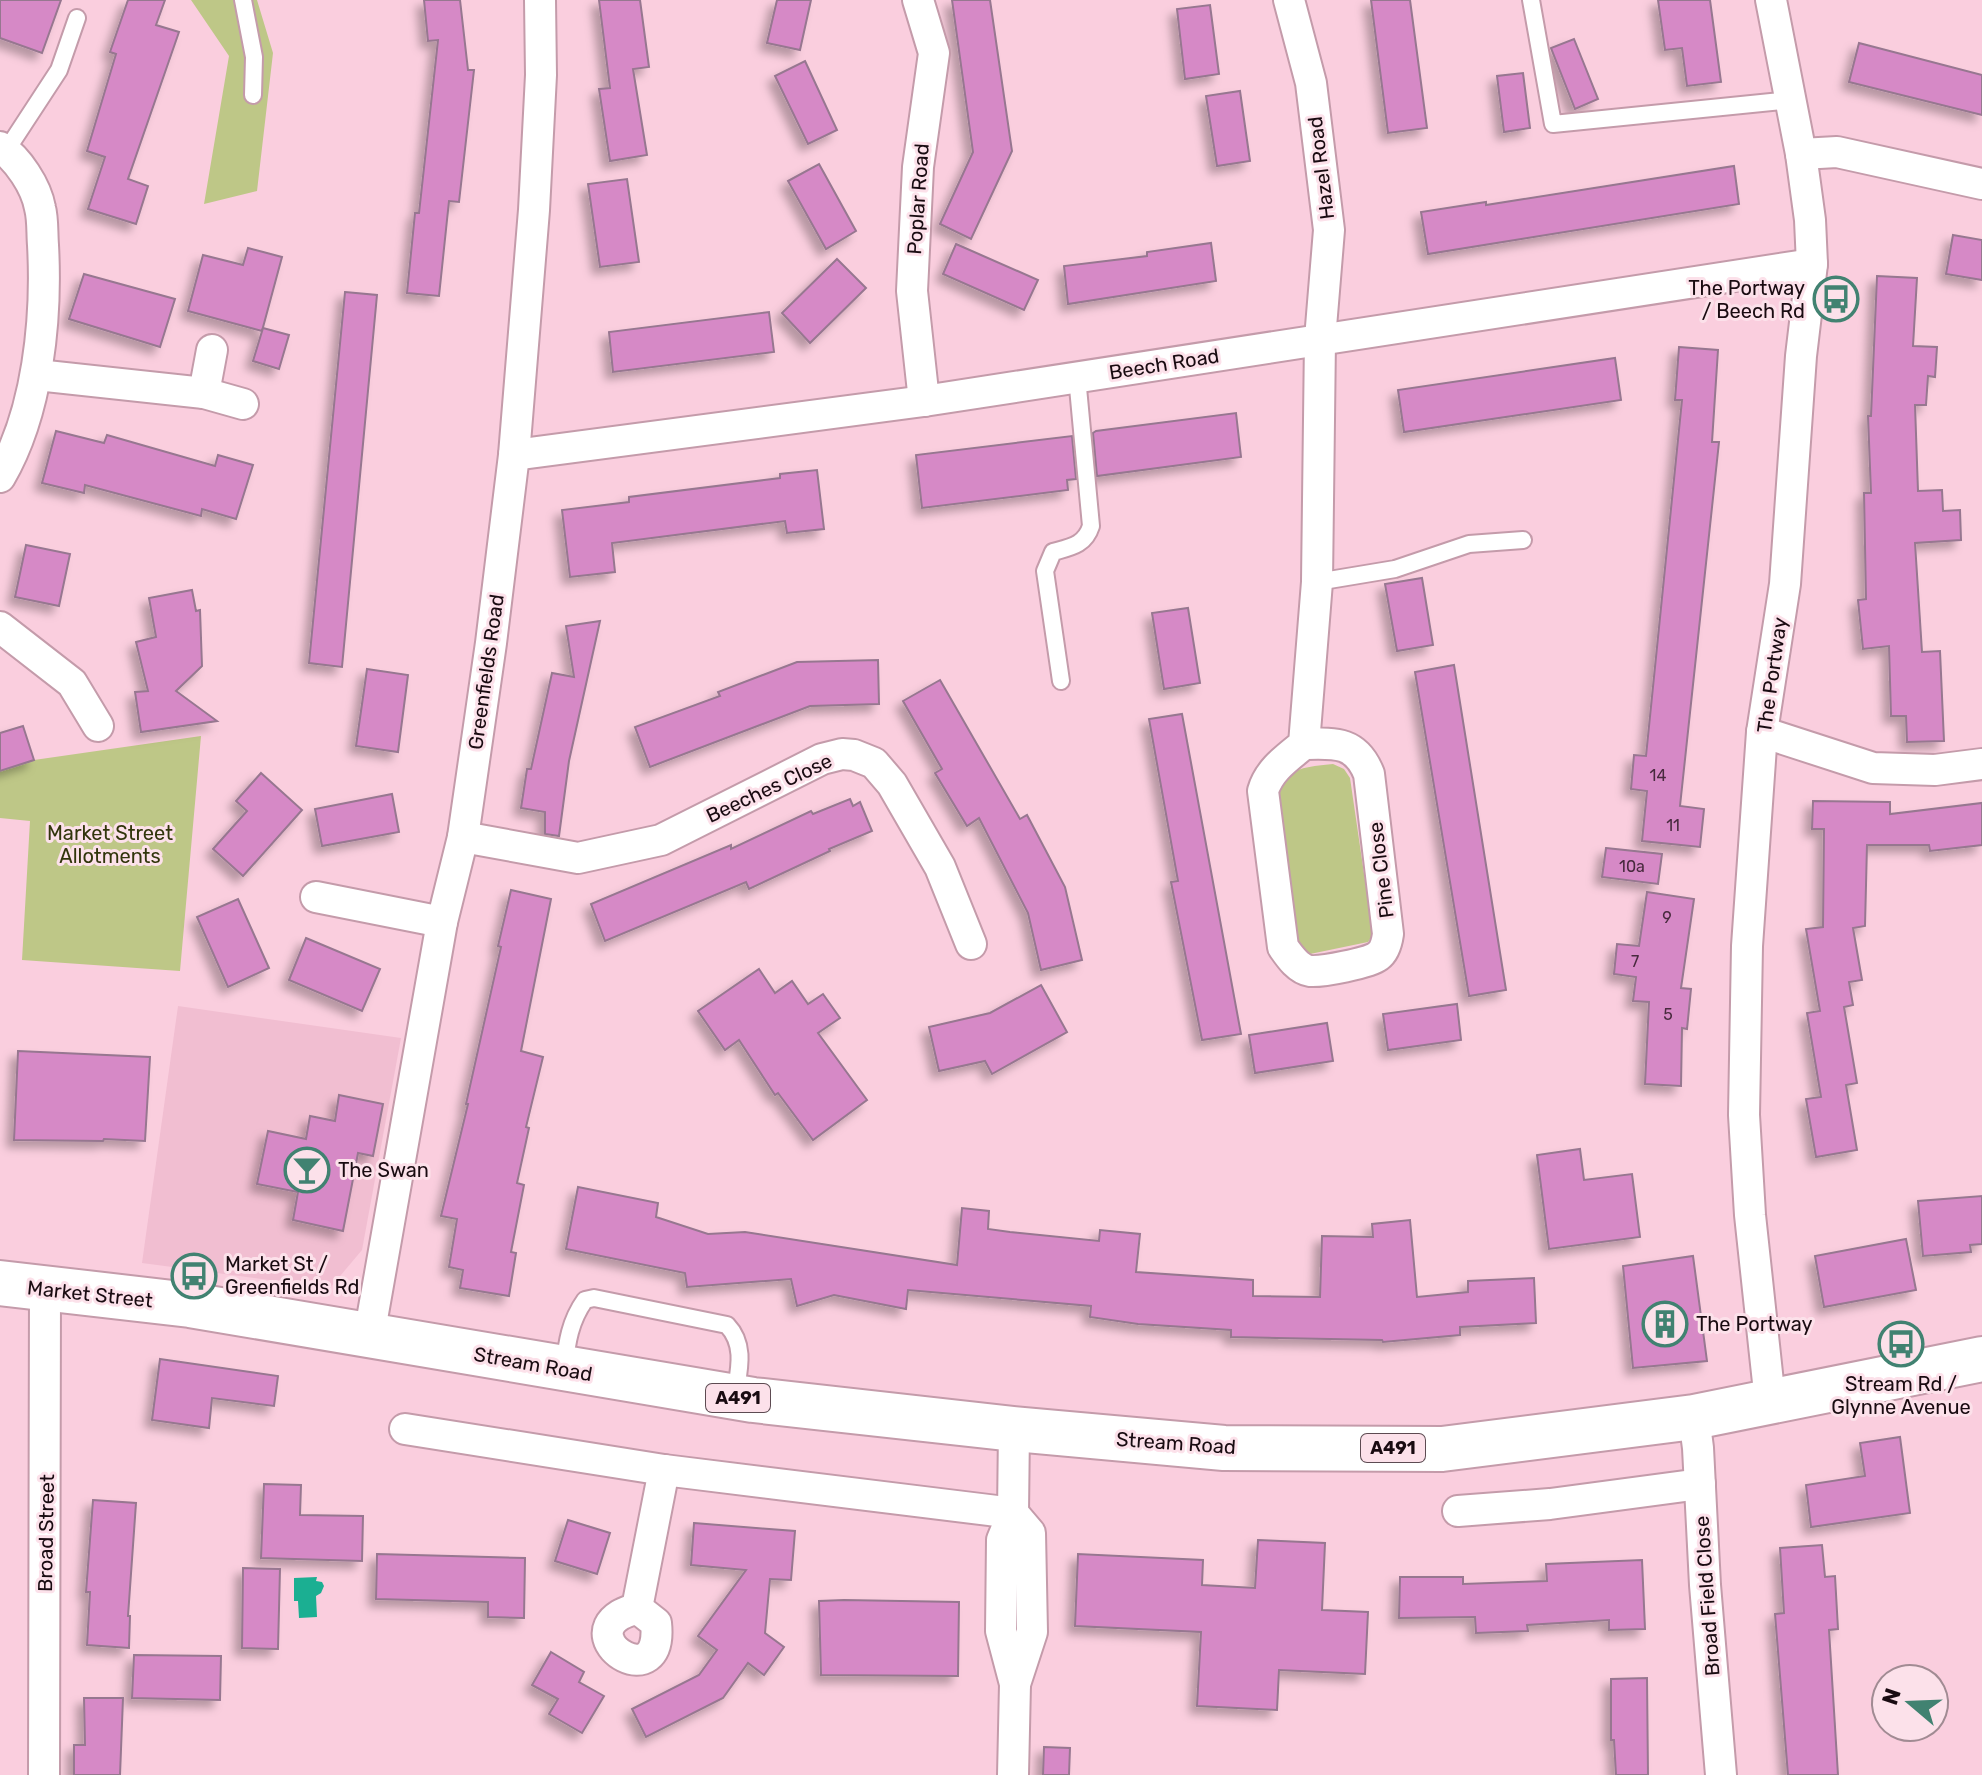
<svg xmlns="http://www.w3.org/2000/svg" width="1982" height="1775" viewBox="0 0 1982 1775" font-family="Rubik,sans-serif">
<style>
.built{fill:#f1bed1}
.green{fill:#bec787}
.water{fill:#1baf92}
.building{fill:#d689c6;stroke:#977790;stroke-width:2;filter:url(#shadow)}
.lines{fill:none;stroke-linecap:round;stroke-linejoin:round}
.lane-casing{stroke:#c49baa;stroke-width:20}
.street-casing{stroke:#c49baa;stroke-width:34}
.highway-casing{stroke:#c49baa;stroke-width:48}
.lane{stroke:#fff;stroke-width:16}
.street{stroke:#fff;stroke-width:30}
.highway{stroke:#fff;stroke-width:44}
.labels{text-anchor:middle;stroke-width:6;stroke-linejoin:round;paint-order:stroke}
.number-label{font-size:16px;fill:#482a3e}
.shield{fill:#fce1ea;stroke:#5d4b52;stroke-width:2}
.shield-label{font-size:18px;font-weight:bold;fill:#190b11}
.street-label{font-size:20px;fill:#190b11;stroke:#fce1ea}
.poi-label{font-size:20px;fill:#190b11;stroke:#fce1ea;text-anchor:start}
.park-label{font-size:20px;fill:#31350b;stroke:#fce1ea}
</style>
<defs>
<filter id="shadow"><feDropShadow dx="-7" dy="7" stdDeviation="4" flood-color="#0004"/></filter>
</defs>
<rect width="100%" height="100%" fill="#facede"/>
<polygon class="built" points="178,1006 401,1038 362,1250 330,1288 142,1263"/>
<g class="green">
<polygon points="191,0 257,0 273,53 257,191 204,204 229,56"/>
<polygon points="201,736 180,971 22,960 30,821 0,818 0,771 34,760"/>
<path d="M1333 764 1344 769 1350 778 1373 935 1368 942 1310 954 1303 953 1296 942 1274 789C1291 767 1306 767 1333 764Z"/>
</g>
<polygon class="water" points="317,1577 316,1581 322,1582 324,1586 321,1593 316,1596 317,1617 299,1618 298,1601 294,1601 294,1578"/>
<g class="building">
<polygon points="0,0 61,0 42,53 0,38"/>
<polygon points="128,0 165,0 156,25 179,32 128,179 148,186 136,224 88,209 105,157 87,151 116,54 110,52"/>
<polygon points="424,0 460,0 468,70 474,70 459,202 449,201 439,296 407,293 415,213 419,213 438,40 428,41"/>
<polygon points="599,0 640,0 649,67 633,69 647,155 610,161 599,89 610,88"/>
<polygon points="777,0 811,0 800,50 767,43"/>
<polygon points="952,0 990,0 1012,151 971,239 940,224 973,152"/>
<polygon points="1371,0 1410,0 1427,128 1388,133"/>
<polygon points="1658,0 1710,0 1721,82 1687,86 1682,48 1665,50"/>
<polygon points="1210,5 1219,74 1185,79 1177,9"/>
<polygon points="1574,39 1598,99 1575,109 1551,48"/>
<polygon points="1859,43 1982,75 1982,115 1849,82"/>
<polygon points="805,61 837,130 808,144 775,76"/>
<polygon points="1523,73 1530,128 1504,132 1497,76"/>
<polygon points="1240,91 1250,161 1217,166 1206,96"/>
<polygon points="819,164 856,231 826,249 788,181"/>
<polygon points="1734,166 1739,204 1428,254 1421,212 1486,202 1486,205"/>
<polygon points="627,179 639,262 600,267 588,184"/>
<polygon points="1953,235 1982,240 1982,280 1946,274"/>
<polygon points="1211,243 1216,281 1068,304 1064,266 1147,256 1147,252"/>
<polygon points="956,244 1038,280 1024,310 943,274"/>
<polygon points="248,248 282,257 262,331 188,311 203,255 243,265"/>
<polygon points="837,259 866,288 810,343 782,313"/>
<polygon points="84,274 175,299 160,347 69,319"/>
<polygon points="1877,276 1917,278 1913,346 1937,347 1935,377 1928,376 1926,405 1915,405 1918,491 1942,490 1943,511 1960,510 1961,540 1915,543 1922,652 1940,651 1944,741 1907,742 1906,716 1891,716 1889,646 1863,649 1858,600 1866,599 1864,493 1871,493 1868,416 1871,416"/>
<polygon points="345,292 377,295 342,667 309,663"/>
<polygon points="769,312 774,352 613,372 609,332"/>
<polygon points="263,328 289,335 279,369 253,361"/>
<polygon points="1679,347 1718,350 1712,442 1719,442 1680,806 1704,809 1700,847 1642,841 1647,791 1631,789 1634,755 1646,756 1682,400 1675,400"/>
<polygon points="1615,358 1621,400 1404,432 1398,390"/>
<polygon points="1236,413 1241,457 1097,476 1093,433 1096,431"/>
<polygon points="56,431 104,443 107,435 215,466 218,455 253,465 236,519 202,509 201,516 85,485 84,493 42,483"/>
<polygon points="1072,436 1076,479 1067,480 1068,490 922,508 916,455"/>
<polygon points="817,470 824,529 787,533 785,521 612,543 615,572 570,577 562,510 629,502 629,497 780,478 780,474"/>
<polygon points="26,545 70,554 59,606 15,597"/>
<polygon points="1422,578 1433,645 1397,651 1385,584"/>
<polygon points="192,590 196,611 200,610 202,666 176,691 217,721 141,732 135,692 148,691 136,642 156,637 149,598"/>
<polygon points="1188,608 1200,683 1164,689 1152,613"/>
<polygon points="600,621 569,761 559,836 545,834 545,812 521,808 527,769 531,769 552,673 574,677 566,626"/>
<polygon points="878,660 879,704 810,706 650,767 635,727 720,696 718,692 797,662"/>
<polygon points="1454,665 1506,990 1469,996 1415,672"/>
<polygon points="367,669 408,675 398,752 356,746"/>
<polygon points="940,680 1020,819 1027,815 1065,887 1082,960 1041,970 1028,913 979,818 967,826 935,773 942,769 903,701"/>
<polygon points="1182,714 1241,1034 1202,1040 1171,882 1178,881 1149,719"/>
<polygon points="23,726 34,760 0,771 0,733"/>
<polygon points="261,773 302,810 243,876 213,849 247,811 236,801"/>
<polygon points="392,794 399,832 322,846 315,809"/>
<polygon points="850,799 853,806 860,802 872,831 829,849 830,851 749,889 746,882 605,941 591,904 731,845 731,849 811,811 813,814"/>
<polygon points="1813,801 1890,802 1890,814 1982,803 1982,845 1930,851 1929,845 1867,845 1865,926 1853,928 1862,980 1849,982 1853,1005 1844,1007 1857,1083 1846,1085 1857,1150 1816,1157 1806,1099 1821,1097 1807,1013 1820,1011 1806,929 1823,927 1824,829 1812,829"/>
<polygon points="1606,848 1662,854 1658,884 1602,877"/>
<polygon points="511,890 551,899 521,1051 543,1057 526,1127 529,1128 517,1183 524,1185 511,1252 516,1253 509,1296 460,1288 463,1270 449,1267 457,1219 441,1216 468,1104 466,1104 501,947 498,946"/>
<polygon points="1647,892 1694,899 1681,988 1691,989 1687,1029 1682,1028 1681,1086 1645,1084 1649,1002 1633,1001 1636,977 1614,974 1617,944 1639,946"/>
<polygon points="238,899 269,968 228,987 197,917"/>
<polygon points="306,938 380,969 362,1011 289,980"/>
<polygon points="759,969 775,993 792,981 808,1004 823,994 840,1018 818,1033 867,1100 813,1140 778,1093 775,1095 739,1040 725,1050 698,1011"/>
<polygon points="1041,985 1067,1032 992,1074 985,1061 939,1071 929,1027 990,1013"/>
<polygon points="1457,1004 1461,1040 1388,1050 1383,1014"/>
<polygon points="1327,1023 1333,1061 1255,1073 1249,1035"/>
<polygon points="18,1051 150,1057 145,1141 104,1139 103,1141 14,1140"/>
<polygon points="339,1095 383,1104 373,1156 358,1153 343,1231 293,1220 298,1192 257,1184 268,1131 306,1139 310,1116 335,1121"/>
<polygon points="1580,1149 1584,1180 1632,1174 1640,1237 1549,1249 1537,1155"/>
<polygon points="578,1187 658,1203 656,1217 708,1234 745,1232 957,1265 962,1208 989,1211 988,1229 1010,1232 1099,1241 1100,1230 1140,1234 1136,1272 1253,1280 1253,1296 1320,1297 1322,1236 1373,1237 1372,1224 1410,1220 1417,1297 1468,1292 1468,1281 1534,1278 1536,1323 1460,1327 1460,1335 1383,1342 1382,1340 1231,1337 1231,1330 1138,1324 1090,1317 1091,1306 908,1290 906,1309 834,1295 797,1306 791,1279 687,1287 685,1273 566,1249"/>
<polygon points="1982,1196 1982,1244 1970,1245 1971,1252 1923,1256 1918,1201"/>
<polygon points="1906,1239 1916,1290 1824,1307 1815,1256"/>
<polygon points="1693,1256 1707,1361 1633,1368 1623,1266"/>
<polygon points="160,1359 278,1376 274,1406 212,1398 209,1428 152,1420"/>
<polygon points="1900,1437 1910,1513 1811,1527 1806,1485 1865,1476 1860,1443"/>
<polygon points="264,1484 301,1485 300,1515 363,1516 362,1561 261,1558"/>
<polygon points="93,1500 136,1503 128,1616 130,1616 129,1648 87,1645 90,1592 86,1592"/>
<polygon points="568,1520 610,1533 597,1574 555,1561"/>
<polygon points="694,1523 795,1531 791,1580 770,1579 765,1633 784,1647 764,1675 748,1663 723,1698 646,1737 632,1709 699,1675 717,1650 698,1636 746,1570 691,1565"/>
<polygon points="1258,1540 1325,1543 1322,1610 1368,1612 1365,1674 1279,1670 1277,1710 1197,1706 1201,1632 1075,1626 1078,1554 1203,1560 1202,1585 1255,1588"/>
<polygon points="1822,1545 1825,1577 1835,1576 1838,1629 1829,1630 1838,1775 1788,1775 1775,1614 1784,1613 1780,1548"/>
<polygon points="377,1554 525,1558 524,1618 488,1617 488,1602 376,1599"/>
<polygon points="1642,1560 1645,1629 1609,1630 1609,1620 1527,1625 1528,1631 1476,1633 1475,1617 1399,1618 1400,1577 1463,1577 1463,1584 1547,1581 1546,1564"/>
<polygon points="243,1568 280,1569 278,1649 242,1648"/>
<polygon points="844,1600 959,1602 958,1676 821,1675 819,1601"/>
<polygon points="551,1652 584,1672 579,1682 604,1696 582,1733 549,1714 558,1699 532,1685"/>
<polygon points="134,1655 221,1656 220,1700 132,1698"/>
<polygon points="1647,1678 1648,1775 1616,1775 1614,1740 1611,1740 1611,1679"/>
<polygon points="84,1698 123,1698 120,1775 74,1775 74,1745 85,1745"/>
<polygon points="1044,1747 1070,1748 1069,1775 1043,1775"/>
</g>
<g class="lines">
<g class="lane-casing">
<g id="lane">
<polyline points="243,0 254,57 253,95"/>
<polyline points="1531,0 1553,124 1791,100"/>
<polyline points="6,151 59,70 77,18"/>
<polyline points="1317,582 1395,569 1469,544 1523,540"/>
<path d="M1061 681 1045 571 1053 552C1071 547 1085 545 1091 526L1077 377"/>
<path d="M564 1368C567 1342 570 1321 585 1300L594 1298 727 1325C746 1345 739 1370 735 1395"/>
</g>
</g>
<g class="street-casing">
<g id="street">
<polyline points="918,0 934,53 918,167 912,291 924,401"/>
<path d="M1289 0 1311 83 1329 230 1320 339 1317 582 1304 744C1287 758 1269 770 1263 791L1283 947C1290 957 1298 969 1310 971 1322 972 1369 963 1378 956 1385 951 1387 941 1388 934L1369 774C1356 741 1335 743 1304 744"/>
<path d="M0 147C18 159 36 186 40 208 43 219 42 233 43 245 47 319 38 412 0 477"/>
<polyline points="1801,154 1837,152 1982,184"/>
<polyline points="37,375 204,393 243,404"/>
<polyline points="204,393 212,350"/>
<polyline points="514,455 924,401 1812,264"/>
<polyline points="0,627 72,683 98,726"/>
<polyline points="1762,732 1873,768 1935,770 1982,764"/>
<polyline points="463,837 578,858 661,840 822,759 842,754 854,755 874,763 892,784 940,867 971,944"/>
<polyline points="316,897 442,922"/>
<polyline points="369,1336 442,922 463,837 491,643 514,455 534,210 541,75 540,0"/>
<polyline points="1770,1401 1750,1215 1744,1115 1747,946 1762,732 1785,584 1801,356 1812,264 1810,220 1801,154 1771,0"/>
<polyline points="1694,1417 1698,1448 1705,1585 1721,1775"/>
<polyline points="405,1429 664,1470 1013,1513"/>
<polyline points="1458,1511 1550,1504 1700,1484"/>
<polyline points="1013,1513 1030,1533 1032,1632 1015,1684"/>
<path d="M637 1608 656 1623C664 1696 576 1642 620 1615 625 1612 632 1610 637 1608L664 1470"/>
<polyline points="44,1775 45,1290"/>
<polyline points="1013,1775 1015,1684 1001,1631 1002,1540 1013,1513 1014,1429"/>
</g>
</g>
<g class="highway-casing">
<polyline id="highway" points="0,1283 190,1305 753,1400 1014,1429 1224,1448 1442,1449 1694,1417 1982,1359"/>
</g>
<use href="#lane" class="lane"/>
<use href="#street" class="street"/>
<use href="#highway" class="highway"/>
</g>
<defs>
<g id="bus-ring" transform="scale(2.3)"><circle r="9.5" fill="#fce1ea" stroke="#418271" stroke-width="1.5"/><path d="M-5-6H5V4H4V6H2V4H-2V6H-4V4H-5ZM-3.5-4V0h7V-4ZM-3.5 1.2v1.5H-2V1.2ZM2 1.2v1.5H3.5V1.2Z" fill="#418271"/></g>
<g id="bar-ring" transform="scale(2.3)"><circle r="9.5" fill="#fce1ea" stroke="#418271" stroke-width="1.5"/><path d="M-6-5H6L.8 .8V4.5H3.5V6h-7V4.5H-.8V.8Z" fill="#418271"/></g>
<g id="building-ring" transform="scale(2.3)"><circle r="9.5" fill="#fce1ea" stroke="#418271" stroke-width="1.5"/><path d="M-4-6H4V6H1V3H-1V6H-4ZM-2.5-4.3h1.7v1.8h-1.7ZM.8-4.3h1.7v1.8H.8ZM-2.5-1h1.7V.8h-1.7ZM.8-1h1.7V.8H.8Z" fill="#418271"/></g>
</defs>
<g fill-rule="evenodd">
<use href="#bus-ring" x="1836" y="299"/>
<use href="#bar-ring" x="307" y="1170"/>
<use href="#bus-ring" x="194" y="1276"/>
<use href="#building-ring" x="1665" y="1324"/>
<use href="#bus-ring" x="1901" y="1344"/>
</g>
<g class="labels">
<g class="number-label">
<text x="1658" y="781">14</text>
<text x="1673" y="831">11</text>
<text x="1632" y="872">10a</text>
<text x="1667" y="923">9</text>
<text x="1635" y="967">7</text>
<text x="1668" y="1020">5</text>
</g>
<g class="shield">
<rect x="706" y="1384" width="64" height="28" rx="6"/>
<rect x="1361" y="1434" width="64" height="28" rx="6"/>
</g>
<g class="shield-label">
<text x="738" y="1404">A491</text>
<text x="1393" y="1454">A491</text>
</g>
<g class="street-label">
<text transform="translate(1321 168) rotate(-97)" y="7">Hazel Road</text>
<text transform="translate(918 199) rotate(-86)" y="7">Poplar Road</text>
<text transform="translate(1164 364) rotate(-9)" y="7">Beech Road</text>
<text transform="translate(486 672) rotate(-82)" y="7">Greenfields Road</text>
<text transform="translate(1772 675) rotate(-82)" y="7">The Portway</text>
<text transform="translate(769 788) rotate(-25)" y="7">Beeches Close</text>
<text transform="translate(1381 870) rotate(-97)" y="7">Pine Close</text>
<text transform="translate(90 1294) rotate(6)" y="7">Market Street</text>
<text transform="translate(533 1364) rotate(10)" y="7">Stream Road</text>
<text transform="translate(1176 1443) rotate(4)" y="7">Stream Road</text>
<text transform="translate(46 1533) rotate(-89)" y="7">Broad Street</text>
<text transform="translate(1707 1596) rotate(-94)" y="7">Broad Field Close</text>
</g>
<g class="poi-label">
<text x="1805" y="295" text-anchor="end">The Portway<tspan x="1805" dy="23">/ Beech Rd</tspan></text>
<text x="338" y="1177">The Swan</text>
<text x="225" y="1271">Market St /<tspan x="225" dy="23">Greenfields Rd</tspan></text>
<text x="1696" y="1331">The Portway</text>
<text x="1901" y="1391" text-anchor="middle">Stream Rd /<tspan x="1901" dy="23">Glynne Avenue</tspan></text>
</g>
<g class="park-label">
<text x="110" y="840">Market Street<tspan x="110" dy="23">Allotments</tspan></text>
</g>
</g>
<g transform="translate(1910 1703) rotate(289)"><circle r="38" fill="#fce1ea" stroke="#a18b93" stroke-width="2"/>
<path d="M0-6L14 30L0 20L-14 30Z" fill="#418271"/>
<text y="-12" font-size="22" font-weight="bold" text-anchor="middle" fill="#190b11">N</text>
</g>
</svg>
